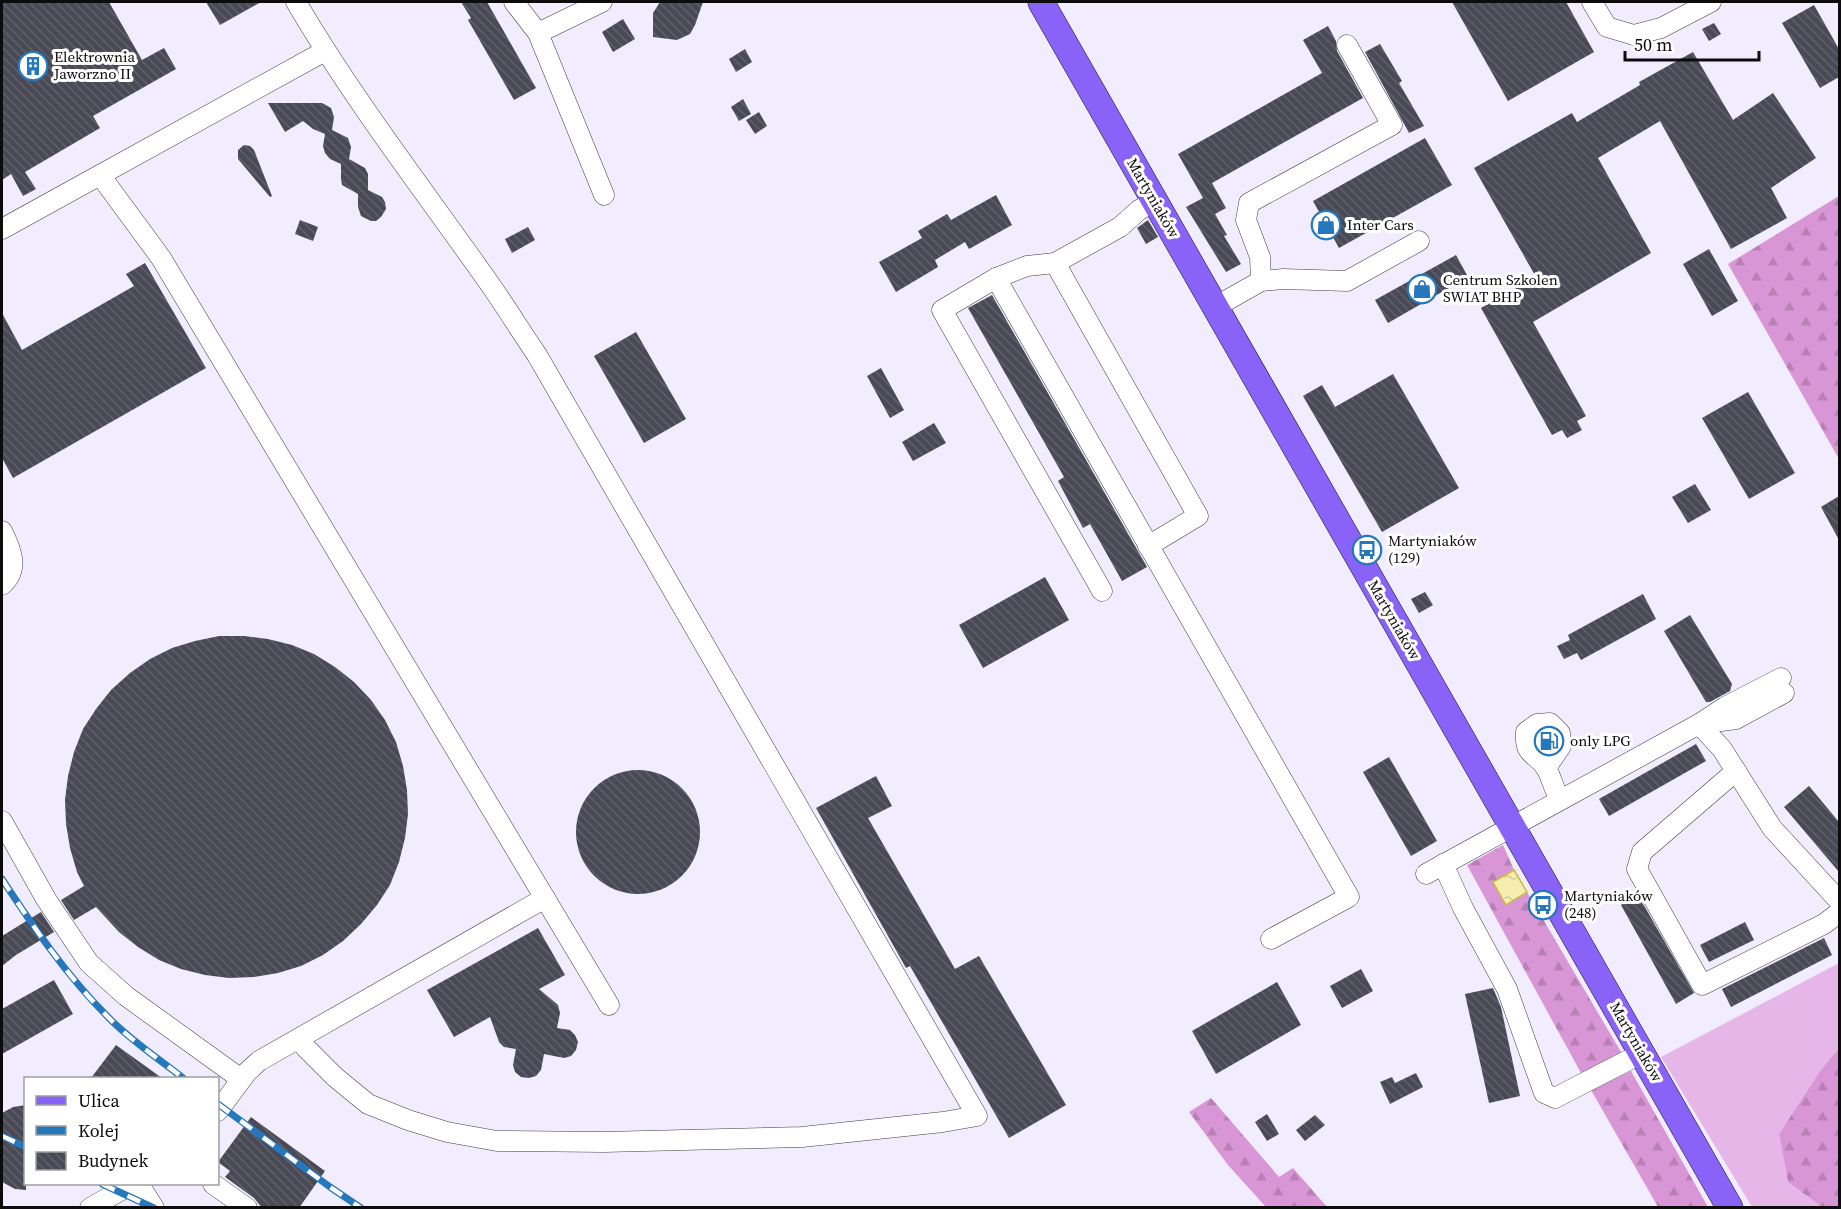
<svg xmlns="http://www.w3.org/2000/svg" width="1841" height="1209" viewBox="0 0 1841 1209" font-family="'Source Serif 4',serif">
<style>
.grass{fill:#e7b6e9}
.forest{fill:url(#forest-firs)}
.water{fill:url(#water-ripples);stroke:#ccbd39;stroke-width:1.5}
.building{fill:url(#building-back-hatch)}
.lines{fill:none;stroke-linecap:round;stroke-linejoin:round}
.minor-casing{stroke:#3f3f3f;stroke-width:21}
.major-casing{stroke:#1d1d1d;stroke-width:27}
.minor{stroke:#fff;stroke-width:20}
.major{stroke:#8963f8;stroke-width:26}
.rail-casing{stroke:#2578bb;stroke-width:7}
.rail{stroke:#fff;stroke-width:4.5;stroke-dasharray:14;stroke-linecap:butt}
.labels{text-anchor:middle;stroke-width:6;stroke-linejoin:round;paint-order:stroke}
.poi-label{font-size:15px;fill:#0c0c0c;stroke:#fff;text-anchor:start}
.street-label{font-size:15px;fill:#0c0c0c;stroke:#fff}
</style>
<defs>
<pattern id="forest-firs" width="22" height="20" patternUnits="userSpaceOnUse" patternTransform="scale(1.5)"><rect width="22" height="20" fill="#d996d6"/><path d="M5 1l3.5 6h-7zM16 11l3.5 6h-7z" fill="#b980b6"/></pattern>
<pattern id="water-ripples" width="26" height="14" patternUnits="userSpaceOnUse" patternTransform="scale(1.5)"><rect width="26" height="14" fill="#f6edb1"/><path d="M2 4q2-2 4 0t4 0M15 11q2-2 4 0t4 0" fill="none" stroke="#d2ca97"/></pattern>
<pattern id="building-back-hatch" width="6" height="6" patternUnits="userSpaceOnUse" patternTransform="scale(1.5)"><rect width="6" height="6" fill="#494a55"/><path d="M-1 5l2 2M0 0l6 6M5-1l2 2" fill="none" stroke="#5f6068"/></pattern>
</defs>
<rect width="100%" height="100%" fill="#f2ecff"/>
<polygon class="grass" points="1839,963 1839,1048 1820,1071 1779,1134 1788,1182 1822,1207 1752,1207 1661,1057"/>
<g class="forest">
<polygon points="1839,196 1839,459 1728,264"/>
<polygon points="1503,845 1514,870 1493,882 1506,904 1527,892 1624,1057 1581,1073 1467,865"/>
<polygon points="1839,1048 1839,1207 1822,1207 1788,1182 1779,1134 1820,1071"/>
<polygon points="1631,1071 1708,1207 1658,1207 1591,1090"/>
<polygon points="1211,1098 1279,1177 1293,1168 1327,1207 1266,1207 1228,1165 1189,1112"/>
</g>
<polygon class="water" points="1514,870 1527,892 1506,905 1493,882"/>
<g class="building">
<polygon points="2,2 109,2 142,60 164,48 176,69 93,116 100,128 25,172 36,189 23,196 11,174 2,180"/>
<polygon points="206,2 261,2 220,25"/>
<polygon points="461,2 487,2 536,88 514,100 468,20 471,18"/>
<polygon points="660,2 703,2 695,25 690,34 677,40 653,37 653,13"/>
<polygon points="1452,2 1566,2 1594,52 1508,101"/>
<polygon points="1814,5 1839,49 1839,77 1820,88 1782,23"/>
<polygon points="623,19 635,39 613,52 602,32"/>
<polygon points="1714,23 1721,34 1709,41 1702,29"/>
<polygon points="1328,26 1336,41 1337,51 1363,98 1212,183 1226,208 1215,214 1227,235 1224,236 1241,264 1226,272 1186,207 1203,198 1178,154 1322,73 1303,40"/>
<polygon points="1380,44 1402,81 1399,83 1424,126 1409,133 1365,52"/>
<polygon points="745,49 752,62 736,72 729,59"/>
<polygon points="1693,52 1733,120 1773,93 1816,158 1771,188 1787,218 1731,249 1660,121 1598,158 1651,253 1533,322 1586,416 1577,421 1582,430 1567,438 1562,430 1552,435 1481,308 1536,277 1474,168 1572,113 1577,122 1640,85 1639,82"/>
<polygon points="743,99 751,114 739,121 731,107"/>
<polygon points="268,103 322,103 331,108 334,117 332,130 348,138 351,147 349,159 365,168 368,174 368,190 382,197 385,202 386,209 381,217 376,221 371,221 361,216 358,207 358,194 342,185 341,179 341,164 330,159 325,153 323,146 325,134 313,129 303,121 285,132"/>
<polygon points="759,112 767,126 755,134 746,120"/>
<polygon points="1425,138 1452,185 1339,248 1313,201"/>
<polygon points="244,145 250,146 254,150 272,196 270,197 238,159 238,150"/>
<polygon points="996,195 1012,225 969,249 965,242 935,260 938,267 896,292 879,262 922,238 918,231 947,214 951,220"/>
<polygon points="300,220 318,227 313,241 295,234"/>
<polygon points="1148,220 1158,237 1146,244 1137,228"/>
<polygon points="528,227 535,240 512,253 505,239"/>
<polygon points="1709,249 1738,301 1712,316 1683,264"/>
<polygon points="1456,255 1468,277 1388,323 1375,300"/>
<polygon points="145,263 206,368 13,478 2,458 2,313 22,350 134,286 126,274"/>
<polygon points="992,295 1147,567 1122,581 1090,524 1083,528 1058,481 1064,477 968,308"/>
<polygon points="636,332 686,419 644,443 594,356"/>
<polygon points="881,368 904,410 890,418 867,376"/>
<polygon points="1393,374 1459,488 1382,532 1303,396 1322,385 1335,407"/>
<polygon points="1748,392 1795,473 1749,499 1702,418"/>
<polygon points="934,423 946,443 913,461 902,442"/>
<polygon points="1695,484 1711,510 1688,523 1672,497"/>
<polygon points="1839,496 1839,540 1821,507"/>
<polygon points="1045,577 1069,620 983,668 959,625"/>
<polygon points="1425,592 1433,605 1419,613 1411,599"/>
<polygon points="1643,594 1656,619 1581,660 1577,653 1564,659 1557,646 1570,640 1568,635"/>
<polygon points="1690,615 1732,684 1730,691 1710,702 1706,702 1664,631"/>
<polygon points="219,636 244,636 268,639 292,645 314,654 335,667 354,682 371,700 385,720 396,742 403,766 407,790 408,814 405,838 399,862 390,885 377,905 361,924 343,941 323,955 301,966 278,973 254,977 229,978 205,975 181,969 159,960 138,947 119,932 96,907 74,920 61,900 84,886 77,872 70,848 66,824 65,800 68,776 74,752 83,729 96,709 111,690 130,673 150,659 172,648 195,641"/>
<polygon points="1696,744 1706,761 1609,816 1599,799"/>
<polygon points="1389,757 1437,841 1411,856 1363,772"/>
<circle cx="638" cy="832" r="62"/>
<polygon points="876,776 892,806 868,818 955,969 979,956 1066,1105 1009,1138 910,966 906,968 816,808"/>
<polygon points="1809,786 1839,822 1839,872 1784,807"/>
<polygon points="1638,895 1694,993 1676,1004 1621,905"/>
<polygon points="41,912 54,932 16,955 2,966 2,936"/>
<polygon points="1745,922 1754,940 1709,962 1700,945"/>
<polygon points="538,928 565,975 539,989 558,1005 560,1013 557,1028 570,1030 575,1035 578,1042 576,1050 571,1056 564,1058 544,1054 541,1070 536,1076 529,1078 521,1077 515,1072 513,1065 516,1049 504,1047 499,1042 490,1017 454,1037 427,990"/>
<polygon points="1824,938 1832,955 1731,1007 1722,989"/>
<polygon points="1361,969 1373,991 1342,1008 1330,986"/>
<polygon points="54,980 73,1014 2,1054 2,1009"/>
<polygon points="1277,982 1301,1025 1216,1074 1192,1031"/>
<polygon points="1493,988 1501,1007 1520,1096 1489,1103 1465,994"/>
<polygon points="116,1045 162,1078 91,1078"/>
<polygon points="1416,1073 1423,1087 1390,1104 1380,1082 1392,1077 1395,1083"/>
<polygon points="26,1105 26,1190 15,1189 2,1182 2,1113 13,1107"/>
<polygon points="1267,1114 1279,1134 1267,1141 1255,1122"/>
<polygon points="1315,1115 1325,1125 1305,1141 1296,1130"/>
<polygon points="251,1117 325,1171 299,1208 262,1208 254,1198 225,1177 230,1171 218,1162"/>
</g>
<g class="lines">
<g class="minor-casing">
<g id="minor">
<path d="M296 2C353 99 422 188 487 280 504 304 520 330 537 355L977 1116 943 1122 802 1137 604 1142 497 1141 447 1132 408 1120 368 1104 335 1077 306 1048 299 1039"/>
<polyline points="514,2 538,33 604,195"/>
<polyline points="1592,2 1607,27 1634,35 1661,28 1711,2"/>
<polyline points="538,33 602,2"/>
<polyline points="100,175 161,258 609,1005"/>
<polyline points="2,229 325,51"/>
<polyline points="1055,263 1198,516 1148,546"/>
<polyline points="996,278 1349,897 1271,939"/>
<polyline points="1261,281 1283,279 1347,281 1419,241"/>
<polyline points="1215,307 1261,281 1260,257 1246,220 1249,203 1392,125 1347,45"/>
<path d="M2 531C11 549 20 569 2 585"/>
<polyline points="1102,591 942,310 996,278 1027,266 1055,263 1120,227 1139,210 1155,201"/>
<polyline points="1781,678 1725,707 1699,724 1722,749 1772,828 1840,902"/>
<path d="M1546 768 1561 746 1560 733 1550 723 1537 724 1526 732C1524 757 1536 752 1546 768 1552 778 1554 790 1560 800"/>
<polyline points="1736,771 1642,852 1637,869 1702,985 1824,924 1840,912"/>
<polyline points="2,821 46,899 89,963 126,996 241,1079"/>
<polyline points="1443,864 1463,908 1507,989 1544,1093 1555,1098 1642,1053"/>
<polyline points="1426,874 1699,724 1736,719 1784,693"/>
<polyline points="218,1111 247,1072 259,1061 545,898"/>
<polyline points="139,1184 154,1208"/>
<polyline points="213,1184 247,1208"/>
<polyline points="90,1208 132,1184"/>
</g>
</g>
<g class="major-casing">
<polyline id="major" points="1041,2 1730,1208"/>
</g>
<use href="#minor" class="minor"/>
<use href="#major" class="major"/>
<g class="rail-casing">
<g id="rail">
<path d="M2 879C34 928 67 976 108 1017 130 1040 158 1058 183 1078"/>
<polyline points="218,1104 330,1187 361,1208"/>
<polyline points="2,1136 26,1147"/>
<polyline points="102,1184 154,1208"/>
</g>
</g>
<use href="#rail" class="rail"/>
</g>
<defs>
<g id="building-ring" transform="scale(1.5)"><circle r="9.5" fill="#fff" stroke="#2578bb" stroke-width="1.5"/><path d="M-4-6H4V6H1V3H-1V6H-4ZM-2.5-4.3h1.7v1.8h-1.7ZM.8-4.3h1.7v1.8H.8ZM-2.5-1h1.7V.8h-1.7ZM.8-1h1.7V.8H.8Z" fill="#2578bb"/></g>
<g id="shop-ring" transform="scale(1.5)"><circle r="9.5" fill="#fff" stroke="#2578bb" stroke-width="1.5"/><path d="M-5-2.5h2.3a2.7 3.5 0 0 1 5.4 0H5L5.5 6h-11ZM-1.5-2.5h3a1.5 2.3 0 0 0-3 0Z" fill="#2578bb"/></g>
<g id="bus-ring" transform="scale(1.5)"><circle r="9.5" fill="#fff" stroke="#2578bb" stroke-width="1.5"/><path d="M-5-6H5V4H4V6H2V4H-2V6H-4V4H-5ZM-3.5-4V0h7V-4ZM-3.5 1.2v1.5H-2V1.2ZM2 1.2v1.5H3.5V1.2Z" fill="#2578bb"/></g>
<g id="fuel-ring" transform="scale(1.5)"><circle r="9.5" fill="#fff" stroke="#2578bb" stroke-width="1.5"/><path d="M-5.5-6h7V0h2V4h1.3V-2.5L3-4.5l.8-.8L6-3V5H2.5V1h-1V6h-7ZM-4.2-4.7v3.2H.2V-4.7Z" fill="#2578bb"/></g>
</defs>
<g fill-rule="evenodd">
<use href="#building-ring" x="33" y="66"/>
<use href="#shop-ring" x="1326" y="225"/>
<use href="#shop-ring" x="1422" y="289"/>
<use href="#bus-ring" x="1367" y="550"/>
<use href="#fuel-ring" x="1549" y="741"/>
<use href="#bus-ring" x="1543" y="905"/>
</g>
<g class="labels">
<g class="poi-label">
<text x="54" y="62">Elektrownia<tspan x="54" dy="17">Jaworzno II</tspan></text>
<text x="1347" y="230">Inter Cars</text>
<text x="1443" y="285">Centrum Szkolen<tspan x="1443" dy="17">SWIAT BHP</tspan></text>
<text x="1388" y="546">Martyniaków<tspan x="1388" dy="17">(129)</tspan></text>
<text x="1570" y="746">only LPG</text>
<text x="1564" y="901">Martyniaków<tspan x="1564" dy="17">(248)</tspan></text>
</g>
<g class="street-label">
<text transform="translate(1153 198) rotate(60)" y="5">Martyniaków</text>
<text transform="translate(1394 620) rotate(60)" y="5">Martyniaków</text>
<text transform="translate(1636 1042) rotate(60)" y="5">Martyniaków</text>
</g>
</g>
<rect width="1841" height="1209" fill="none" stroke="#0c0c0c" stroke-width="6"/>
<rect x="24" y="1077" width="195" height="108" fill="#ffffff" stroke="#9e9e9e" stroke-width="1.5"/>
<rect x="36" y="1096" width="30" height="9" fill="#8963f8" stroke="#9e9e9e" stroke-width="1.5"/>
<text x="78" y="1107" font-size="18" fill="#0c0c0c">Ulica</text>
<rect x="36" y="1126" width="30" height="9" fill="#2578bb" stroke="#9e9e9e" stroke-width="1.5"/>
<text x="78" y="1137" font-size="18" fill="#0c0c0c">Kolej</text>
<rect x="36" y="1152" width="30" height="18" fill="url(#building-back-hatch)" stroke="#9e9e9e" stroke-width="1.5"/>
<text x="78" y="1167" font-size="18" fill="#0c0c0c">Budynek</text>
<path d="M1625 51v9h134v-9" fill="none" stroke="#0c0c0c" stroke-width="3"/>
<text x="1634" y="51" font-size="18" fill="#0c0c0c" stroke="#ffffff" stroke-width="4.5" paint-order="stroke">50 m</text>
</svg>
